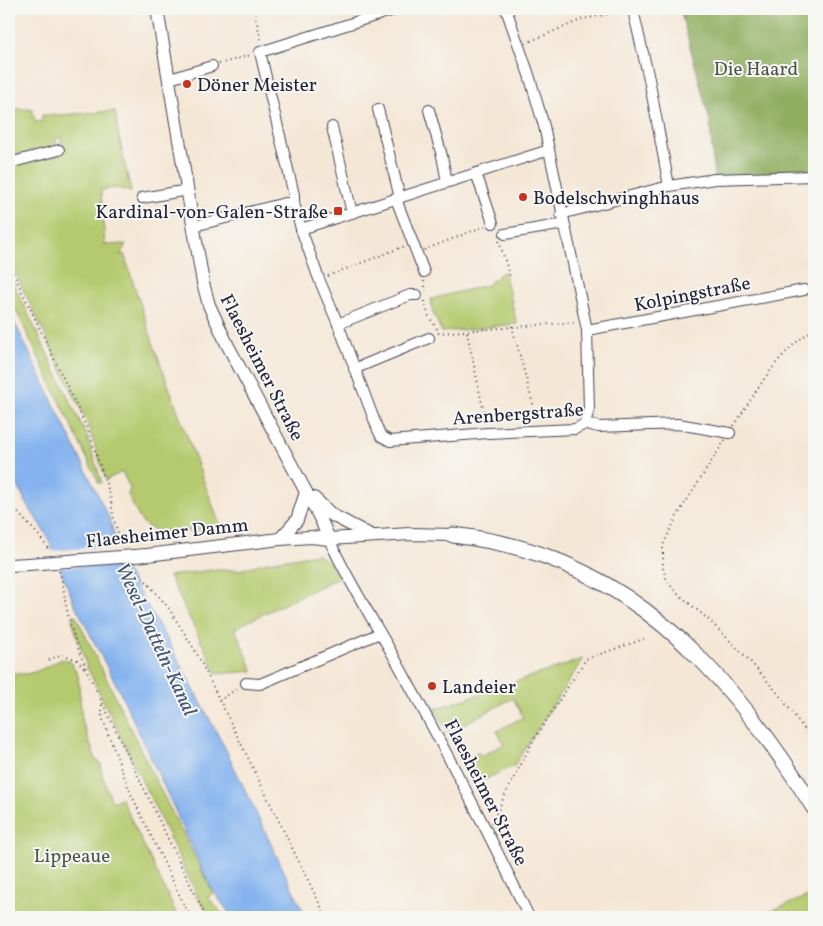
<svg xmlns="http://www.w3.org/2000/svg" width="823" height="926" viewBox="0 0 823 926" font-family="Vollkorn,serif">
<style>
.green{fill:#b5ca6e;stroke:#6c7654}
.forest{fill:#90ae61;stroke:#59684e}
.water{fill:#84b3ef;stroke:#536a95}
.pier{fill:#f5e7d6}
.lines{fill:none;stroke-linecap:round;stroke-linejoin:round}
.minor-casing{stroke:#424052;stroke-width:12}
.major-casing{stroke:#424052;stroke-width:14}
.highway-casing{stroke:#424052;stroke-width:17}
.path{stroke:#424052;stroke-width:2;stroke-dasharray:1 4;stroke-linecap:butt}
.minor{stroke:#fff;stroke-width:10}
.major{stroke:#fff;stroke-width:12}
.highway{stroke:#fff;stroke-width:15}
.major-bridge-casing{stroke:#424052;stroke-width:14;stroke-linecap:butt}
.major-bridge{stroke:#fff;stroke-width:12}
.poi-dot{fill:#c8321e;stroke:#f6f6f2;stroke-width:2}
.labels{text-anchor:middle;stroke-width:4;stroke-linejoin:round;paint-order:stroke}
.park-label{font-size:19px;fill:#4e544a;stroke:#f6f6f2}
.poi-label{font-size:19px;fill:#22223b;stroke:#f6f6f2;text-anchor:start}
.street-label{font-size:19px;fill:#22223b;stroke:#f6f6f2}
.water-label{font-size:20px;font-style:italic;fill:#44557a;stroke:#f6f6f2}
</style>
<rect width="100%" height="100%" fill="#f6f6f2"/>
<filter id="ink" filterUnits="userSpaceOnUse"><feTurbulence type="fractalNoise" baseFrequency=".02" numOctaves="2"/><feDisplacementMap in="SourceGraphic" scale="10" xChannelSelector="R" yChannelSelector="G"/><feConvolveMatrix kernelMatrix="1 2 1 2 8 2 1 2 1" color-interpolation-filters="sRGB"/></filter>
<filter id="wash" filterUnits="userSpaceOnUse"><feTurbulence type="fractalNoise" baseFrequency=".0096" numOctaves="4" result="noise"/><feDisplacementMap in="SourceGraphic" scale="20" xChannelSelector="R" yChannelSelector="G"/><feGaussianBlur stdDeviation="1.12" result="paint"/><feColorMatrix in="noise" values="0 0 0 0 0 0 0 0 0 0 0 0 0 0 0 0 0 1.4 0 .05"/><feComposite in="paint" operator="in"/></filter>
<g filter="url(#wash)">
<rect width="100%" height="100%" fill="#f5e7d6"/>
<g class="green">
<path d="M9 100 12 109H32L35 122 42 121V115H58L115 111 118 132 131 192 117 188 101 190 105 245 126 244 120 255 124 254 155 349 221 528C200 529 159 539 143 523 137 516 133 504 128 495L130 488 122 472 106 480 87 422 9 260V165L62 154 61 137 56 139V148L9 157Z"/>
<polygon points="504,271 517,324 442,332 433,313 431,299 487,285"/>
<polygon points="9,274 86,434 102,483 99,483 9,296"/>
<polygon points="317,554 330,563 339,577 235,628 253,671 217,674 169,576 210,570 239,570 267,562"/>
<polygon points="75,614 156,781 213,893 208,897 225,917 210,917 202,903 201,903 87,667 72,620"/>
<path d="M62 659 70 661 78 675 82 721 96 760 101 764 102 775 112 802 121 798 178 917H9V671C27 680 45 667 62 659Z"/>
<polygon points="583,659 514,766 475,784 462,761 478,752 481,756 504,744 497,731 523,717 513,698 448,733 435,709"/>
<polygon points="814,894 814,917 755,917"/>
</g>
<polygon class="forest" points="680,9 814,9 814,172 714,178 710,121"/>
<polygon class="water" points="9,311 109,518 124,567 168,641 225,748 306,917 232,917 211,888 122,696 74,603 47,536 27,504 9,468"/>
<polygon class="pier" points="120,545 125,562 57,568 51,551"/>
</g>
<g filter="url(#ink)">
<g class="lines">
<g class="minor-casing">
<g id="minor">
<polyline points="506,9 529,75 544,126 587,330 589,409 585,424"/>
<polyline points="633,10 649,79 669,186"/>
<polyline points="170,79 212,66"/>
<polyline points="378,109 400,198"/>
<polyline points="429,110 442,156 447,182"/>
<polyline points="332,127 352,213"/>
<polyline points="9,163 59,150"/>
<polyline points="476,173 493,223"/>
<polyline points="142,198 188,190"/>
<polyline points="396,199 424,272"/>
<polyline points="294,203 294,195 260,52 397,9"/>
<polyline points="561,214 669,186 715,179 814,176"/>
<polyline points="194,226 285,203 294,203 301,229 549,150"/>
<polyline points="301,229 319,279 338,324 378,430 381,436 390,441 488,433 575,429 585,424 599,427 678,424 730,433"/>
<polyline points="505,234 564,224"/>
<polyline points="338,324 410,295 417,295"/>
<polyline points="587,330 804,290"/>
<polyline points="354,369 429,338"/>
<path d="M329 539C350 586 380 630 404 675 448 755 490 835 529 917"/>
<polyline points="246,683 260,684 380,633"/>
</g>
</g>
<g class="major-casing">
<g id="major">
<polyline points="157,9 203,283 209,305 227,344 321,520 329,539"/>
<polyline points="314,498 332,515 372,536"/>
<polyline points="280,539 297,520 306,492"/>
<polyline points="147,555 280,539 311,537 329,539 410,534 453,535"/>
<polyline points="9,565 28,564"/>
</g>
</g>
<g class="highway-casing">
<path id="highway" d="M453 535C485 539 515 545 545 556 666 600 749 703 814 808"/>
</g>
<g class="path">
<polyline points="254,9 261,41"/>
<polyline points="580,9 583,18"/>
<polyline points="526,43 583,19 623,11"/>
<polyline points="219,64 251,55"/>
<polyline points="499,241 510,277"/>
<polyline points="424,250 485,226"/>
<polyline points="9,264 88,430 110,495 114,520 122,546"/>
<polyline points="328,276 405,246"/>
<polyline points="424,281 426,291"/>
<polyline points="425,301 428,315 439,332"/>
<polyline points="512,326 534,408 535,421"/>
<polyline points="467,332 486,423"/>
<polyline points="438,333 577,322"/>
<path d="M734 426C759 387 775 355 814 329"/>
<polyline points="725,440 677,516 663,545 663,568 667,581 676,592 710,621 748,659 776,691 814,742"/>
<path d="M9 501C20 518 41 534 49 551"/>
<polyline points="133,566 168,607 196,652 326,917"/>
<path d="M59 571C64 584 64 597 67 610 71 631 79 651 87 671L206 917"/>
<polyline points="49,660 62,654 77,660 85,669"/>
<polyline points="219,701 238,688"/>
<polyline points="102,705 102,717 130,792 190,917"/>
<polyline points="492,823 506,793 533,741 586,659 644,639"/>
</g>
<use href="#minor" class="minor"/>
<use href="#major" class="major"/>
<use href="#highway" class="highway"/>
<g class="major-bridge-casing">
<polyline id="major-bridge" points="28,564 147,555"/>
</g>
<use href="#major-bridge" class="major-bridge"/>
</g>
</g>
<g class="poi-dot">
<circle cx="187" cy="84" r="5"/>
<circle cx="523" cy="197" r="5"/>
<rect x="333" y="206" width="10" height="10" rx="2.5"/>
<circle cx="432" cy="686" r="5"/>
</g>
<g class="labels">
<g class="park-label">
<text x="756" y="75">Die Haard</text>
<text x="72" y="862">Lippeaue</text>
</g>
<g class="poi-label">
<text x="197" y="91">Döner Meister</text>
<text x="533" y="204">Bodelschwinghhaus</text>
<text x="328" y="218" text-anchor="end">Kardinal-von-Galen-Straße</text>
<text x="442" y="693">Landeier</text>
</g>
<g class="street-label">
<text transform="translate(692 293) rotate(-11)" y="7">Kolpingstraße</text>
<text transform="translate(263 367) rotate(63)" y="7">Flaesheimer Straße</text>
<text transform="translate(518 413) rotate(-4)" y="7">Arenbergstraße</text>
<text transform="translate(167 532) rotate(-6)" y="7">Flaesheimer Damm</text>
<text transform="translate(487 792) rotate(63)" y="7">Flaesheimer Straße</text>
</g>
<g class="water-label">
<text transform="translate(157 639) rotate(65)" y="7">Wesel-Datteln-Kanal</text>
</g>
</g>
<rect width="823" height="926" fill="none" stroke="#f6f6f2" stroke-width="30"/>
</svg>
